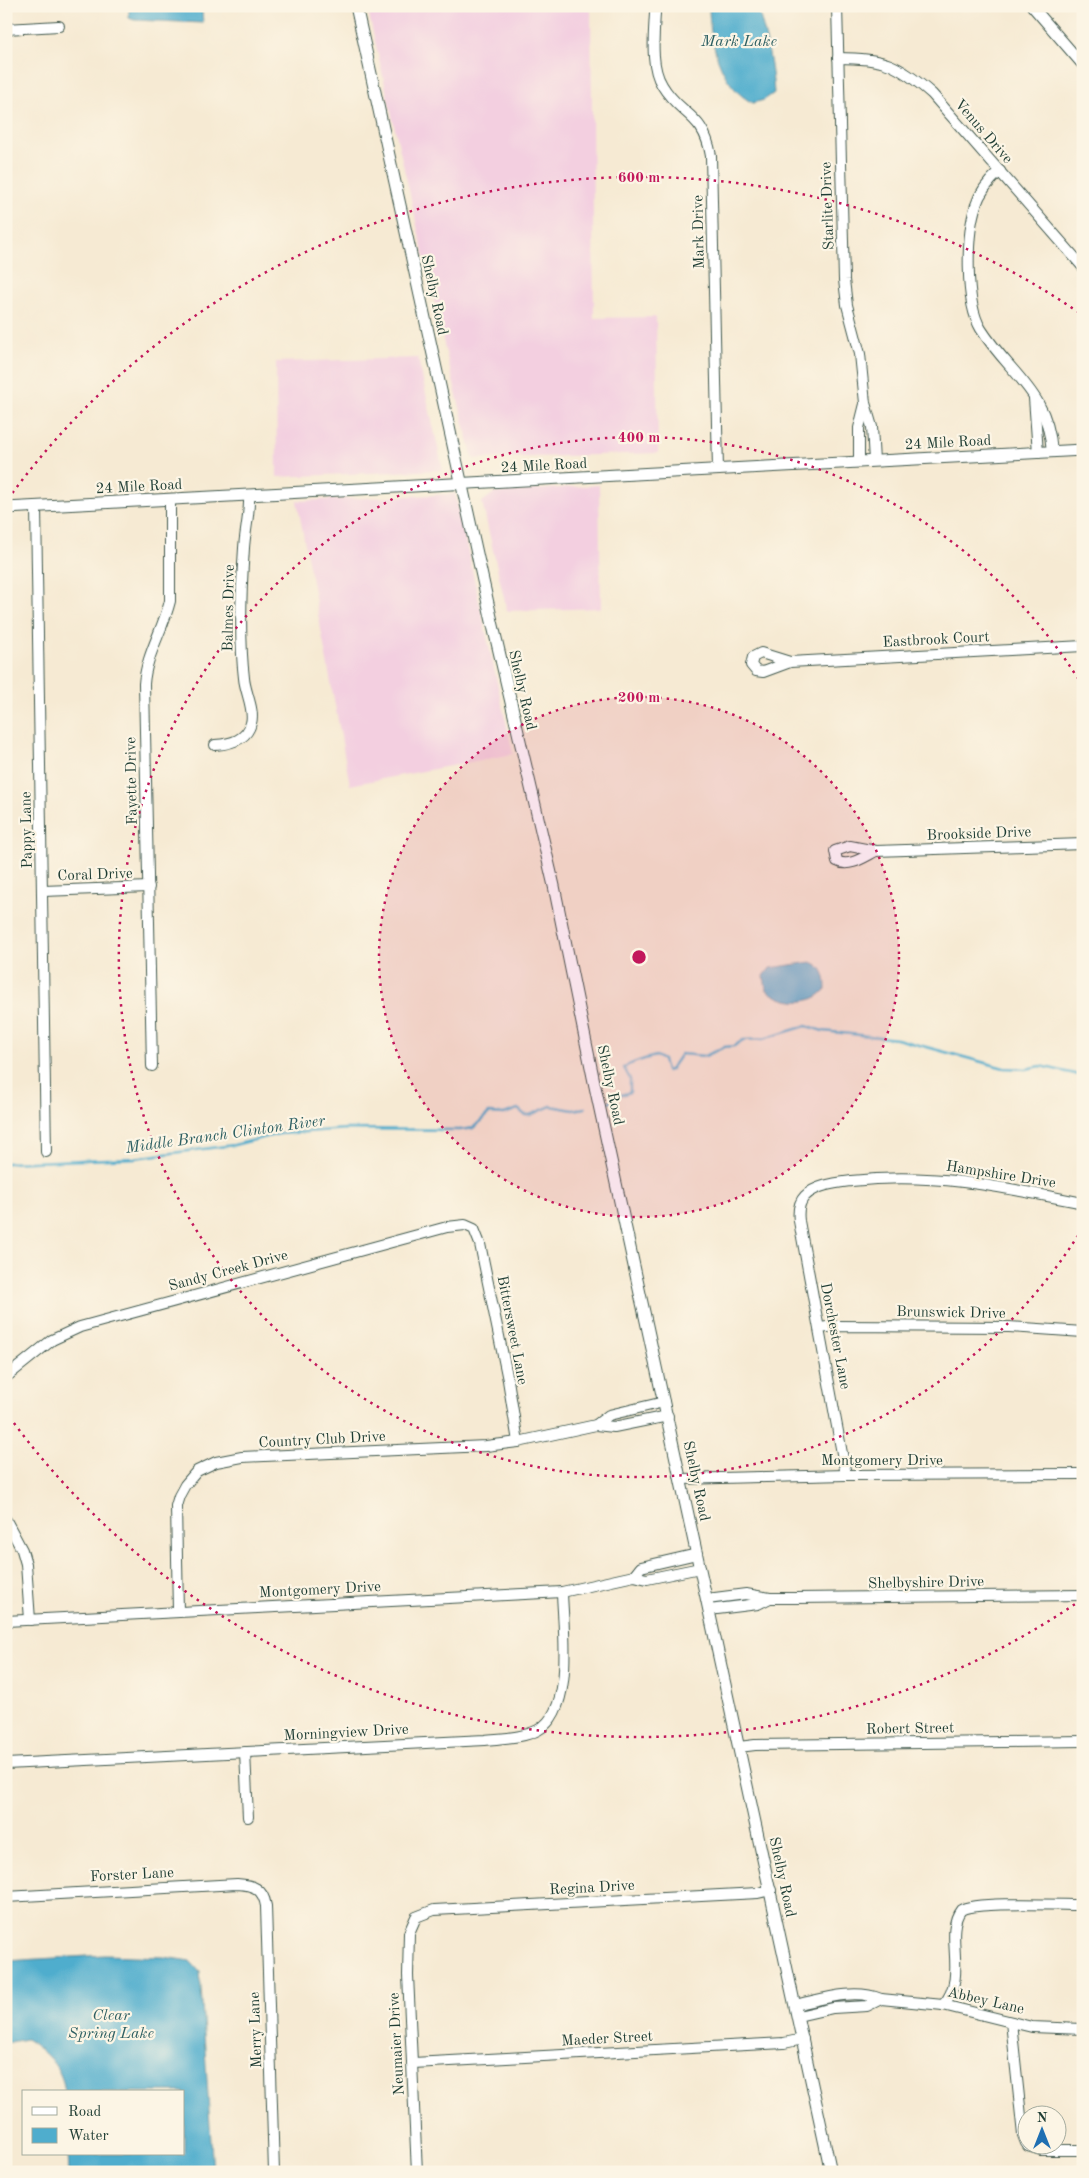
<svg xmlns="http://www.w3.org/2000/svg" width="1089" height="2178" viewBox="0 0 1089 2178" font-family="'Old Standard TT',serif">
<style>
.built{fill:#f3cfe0}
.water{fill:#4fadcd;stroke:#377580}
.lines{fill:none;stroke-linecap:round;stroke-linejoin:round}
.stream{stroke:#4fadcd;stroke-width:2.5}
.minor-casing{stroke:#3f574c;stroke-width:12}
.tertiary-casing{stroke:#3f574c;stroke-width:13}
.minor{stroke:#fff;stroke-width:10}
.tertiary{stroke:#fff;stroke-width:11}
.ring{fill:none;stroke:#c2185b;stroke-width:2.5;stroke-dasharray:2.5 5}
.labels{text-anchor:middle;stroke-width:4.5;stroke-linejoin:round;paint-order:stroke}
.street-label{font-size:15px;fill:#1f3d34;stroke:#fcf5e5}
.water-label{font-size:16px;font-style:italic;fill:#2d5f62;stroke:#fcf5e5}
.centre{fill:#c2185b;stroke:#fcf5e5;stroke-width:2.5}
.ring-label{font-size:15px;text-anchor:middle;font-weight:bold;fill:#c2185b;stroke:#fcf5e5;stroke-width:4.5;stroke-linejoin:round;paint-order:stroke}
</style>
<rect width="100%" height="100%" fill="#fcf5e5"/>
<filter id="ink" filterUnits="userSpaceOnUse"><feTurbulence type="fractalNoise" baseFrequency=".02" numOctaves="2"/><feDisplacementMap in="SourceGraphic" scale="10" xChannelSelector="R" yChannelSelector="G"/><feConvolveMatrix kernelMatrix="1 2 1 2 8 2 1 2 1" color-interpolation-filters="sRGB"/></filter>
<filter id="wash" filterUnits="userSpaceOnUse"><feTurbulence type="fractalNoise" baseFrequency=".0096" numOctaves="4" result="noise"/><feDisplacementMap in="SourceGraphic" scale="20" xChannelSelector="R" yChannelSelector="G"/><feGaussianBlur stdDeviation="1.12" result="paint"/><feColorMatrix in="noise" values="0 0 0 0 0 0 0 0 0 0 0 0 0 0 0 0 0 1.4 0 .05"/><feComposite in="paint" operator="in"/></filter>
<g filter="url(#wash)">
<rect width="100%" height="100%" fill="#f6ead3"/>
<g class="built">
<polygon points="367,6 591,6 594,318 656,317 658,453 473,459 446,353"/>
<polygon points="418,358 443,470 277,477 276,362"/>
<polygon points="599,485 601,608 507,611 482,502 494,493"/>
<polygon points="455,494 513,754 350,785 297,501"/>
</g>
<g class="water">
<polygon points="129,6 196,6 202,11 203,23 134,20 129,18"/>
<path d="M709 6H757C766 35 772 63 774 93L764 100 753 103C720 87 709 40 709 6Z"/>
<path d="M811 962C824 966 826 977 826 989 811 1007 782 1004 766 989L764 976 770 968Z"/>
<path d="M104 1955 164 1957 190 1961 200 1972 213 2172H69L68 2154H184V2092H65C62 2067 46 2052 26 2039L6 2043V1961Z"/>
</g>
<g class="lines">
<g class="stream">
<path d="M607 1103 613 1101 615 1097 630 1092V1079L624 1068C629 1063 648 1058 656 1056L663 1060 666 1071 670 1070 681 1054 705 1056 724 1047 734 1046 743 1040 763 1039 806 1026 823 1031 897 1039 1004 1068 1026 1069 1041 1066 1083 1076"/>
<polyline points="6,1163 134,1158 234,1145 279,1134 346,1129 460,1130 473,1128 489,1113 504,1114 518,1109 525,1115 530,1115 551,1106 573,1110 585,1108"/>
</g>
</g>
</g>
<g filter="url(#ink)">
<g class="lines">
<g class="minor-casing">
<g id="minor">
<polyline points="837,6 844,280 847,305 860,354 865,403 872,427 874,461"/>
<polyline points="1032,6 1083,65"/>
<path d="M655 13C654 34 650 66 662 85 680 116 704 113 711 156L718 470"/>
<polyline points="6,29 59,26"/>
<path d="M838 58C884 58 898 64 932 94L1083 267"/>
<path d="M1000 171C989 181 980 192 976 205 966 235 965 303 981 329 1010 375 1048 391 1052 452"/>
<polyline points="1034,398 1038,453"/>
<polyline points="859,462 859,428 865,404"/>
<polyline points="36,507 46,1152"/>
<polyline points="790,662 763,672 756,671 751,665 753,657 761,653 790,662 1083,646"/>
<path d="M215 745C231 744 247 740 251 723 255 710 245 692 244 678 239 636 241 591 244 548 245 531 250 513 249 495"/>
<path d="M850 846 876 851C864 857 849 868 837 861L835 851Z"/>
<polyline points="876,851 1083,844"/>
<polyline points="43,891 149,887"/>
<path d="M152 1066 144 684C146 655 163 630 170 601V500"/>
<polyline points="820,1328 835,1326 1009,1327 1083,1332"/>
<polyline points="6,1377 52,1340 80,1327 447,1227 465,1225 474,1229 480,1244 508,1380 518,1442"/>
<polyline points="664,1402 609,1415 596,1425 614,1427 668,1416"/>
<path d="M846 1475 799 1221C798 1213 798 1203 805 1196 816 1185 836 1183 851 1181 934 1172 1003 1187 1083 1203"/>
<polyline points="681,1479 846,1475 1083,1474"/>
<polyline points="6,1520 22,1550 26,1564 30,1620"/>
<polyline points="634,1576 641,1567 697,1554"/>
<polyline points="707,1599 746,1594 770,1598 796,1598 1083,1595"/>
<polyline points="709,1610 758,1604 770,1598"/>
<polyline points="178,1611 176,1506 179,1496 185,1485 197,1471 216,1462 242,1457 486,1446 518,1442 596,1425"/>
<polyline points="6,1621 562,1592 634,1576 647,1579 700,1568"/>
<polyline points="739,1747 755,1745 1083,1741"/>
<polyline points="245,1752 248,1817"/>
<path d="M6 1764 485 1740C503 1738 523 1738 538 1730 575 1710 563 1629 562 1592"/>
<path d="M6 1897 237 1884C253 1885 263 1888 266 1906L274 2172"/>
<polyline points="881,1999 943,2005 1032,2027 1083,2029"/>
<path d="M795 2005C823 1999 854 1988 881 1999L867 2006 833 2008 798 2016"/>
<path d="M943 2005C969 1977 943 1933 961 1910 975 1901 1061 1905 1083 1905"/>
<polyline points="1011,2022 1023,2135 1026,2143"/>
<polyline points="413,2063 784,2043 803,2039"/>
<polyline points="1028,2146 1041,2150 1083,2150"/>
<polyline points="417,2172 408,1975 409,1933 416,1917 434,1910 758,1893 771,1890"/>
</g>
</g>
<g class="tertiary-casing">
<g id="tertiary">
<polyline points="356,6 491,617 554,886 594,1082 831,2172"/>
<polyline points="6,508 1083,450"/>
</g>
</g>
<use href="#minor" class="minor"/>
<use href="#tertiary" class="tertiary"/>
</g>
</g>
<circle cx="639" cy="957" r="260" fill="#c2185b" fill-opacity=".12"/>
<g class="ring">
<circle cx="639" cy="957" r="260"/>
<path d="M1082 1229A520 520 0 1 1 1082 685"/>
<path d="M1081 1600A780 780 0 0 1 8 1415M8 499A780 780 0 0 1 1081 314"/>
</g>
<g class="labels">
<g class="street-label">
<text transform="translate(984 131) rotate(49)" y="5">Venus Drive</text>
<text transform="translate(827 206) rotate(-92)" y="5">Starlite Drive</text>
<text transform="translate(698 232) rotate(-91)" y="5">Mark Drive</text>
<text transform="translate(435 295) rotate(78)" y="5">Shelby Road</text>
<text transform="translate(948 442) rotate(-3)" y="5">24 Mile Road</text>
<text transform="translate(544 465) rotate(-3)" y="5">24 Mile Road</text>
<text transform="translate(139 486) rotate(-3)" y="5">24 Mile Road</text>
<text transform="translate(228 608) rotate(-89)" y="5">Balmes Drive</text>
<text transform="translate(936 639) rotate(-3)" y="5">Eastbrook Court</text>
<text transform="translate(523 690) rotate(77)" y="5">Shelby Road</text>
<text transform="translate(131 781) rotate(-91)" y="5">Fayette Drive</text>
<text transform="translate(26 830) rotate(-91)" y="5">Pappy Lane</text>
<text transform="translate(979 833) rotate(-2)" y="5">Brookside Drive</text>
<text transform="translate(95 874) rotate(-2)" y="5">Coral Drive</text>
<text transform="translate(611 1085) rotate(78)" y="5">Shelby Road</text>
<text transform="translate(1001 1174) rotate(9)" y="5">Hampshire Drive</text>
<text transform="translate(228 1270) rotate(-15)" y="5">Sandy Creek Drive</text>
<text transform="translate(951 1312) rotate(1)" y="5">Brunswick Drive</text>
<text transform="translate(513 1330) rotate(79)" y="5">Bittersweet Lane</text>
<text transform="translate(836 1336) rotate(79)" y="5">Dorchester Lane</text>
<text transform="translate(322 1439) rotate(-3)" y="5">Country Club Drive</text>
<text x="882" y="1465">Montgomery Drive</text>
<text transform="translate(697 1481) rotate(78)" y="5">Shelby Road</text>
<text transform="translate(926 1582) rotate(-1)" y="5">Shelbyshire Drive</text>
<text transform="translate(320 1589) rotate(-3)" y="5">Montgomery Drive</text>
<text transform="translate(910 1728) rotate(-1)" y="5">Robert Street</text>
<text transform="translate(346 1732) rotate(-3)" y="5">Morningview Drive</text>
<text transform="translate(132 1874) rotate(-3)" y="5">Forster Lane</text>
<text transform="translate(783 1877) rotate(78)" y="5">Shelby Road</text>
<text transform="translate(592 1887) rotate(-3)" y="5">Regina Drive</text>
<text transform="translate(986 2000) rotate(13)" y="5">Abbey Lane</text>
<text transform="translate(255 2030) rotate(-92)" y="5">Merry Lane</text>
<text transform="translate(607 2038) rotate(-3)" y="5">Maeder Street</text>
<text transform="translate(396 2044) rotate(-93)" y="5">Neumaier Drive</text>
</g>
<g class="water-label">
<text x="739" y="46">Mark Lake</text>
<text transform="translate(225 1133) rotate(-8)" y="6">Middle Branch Clinton River</text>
<text x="111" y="2020">Clear<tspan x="111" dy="18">Spring Lake</tspan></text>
</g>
</g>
<circle cx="639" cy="957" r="8" class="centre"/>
<g class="ring-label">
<text x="639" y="182">600 m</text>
<text x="639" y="442">400 m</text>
<text x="639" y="702">200 m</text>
</g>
<rect width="1089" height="2178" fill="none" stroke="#fcf5e5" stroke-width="25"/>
<rect x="22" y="2090" width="162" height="65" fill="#fcf5e5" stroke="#a4ab9e"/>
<rect x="32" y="2107" width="25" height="8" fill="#ffffff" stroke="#a4ab9e"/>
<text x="68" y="2116" font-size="15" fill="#1f3d34">Road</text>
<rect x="32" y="2128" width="25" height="15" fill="#4fadcd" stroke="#a4ab9e"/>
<text x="68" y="2140" font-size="15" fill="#1f3d34">Water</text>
<g transform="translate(1042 2130)"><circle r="24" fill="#fcf5e5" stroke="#a4ab9e"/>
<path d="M0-4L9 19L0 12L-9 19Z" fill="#1f6fb2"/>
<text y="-8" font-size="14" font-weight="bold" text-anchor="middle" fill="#1f3d34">N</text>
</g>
</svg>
